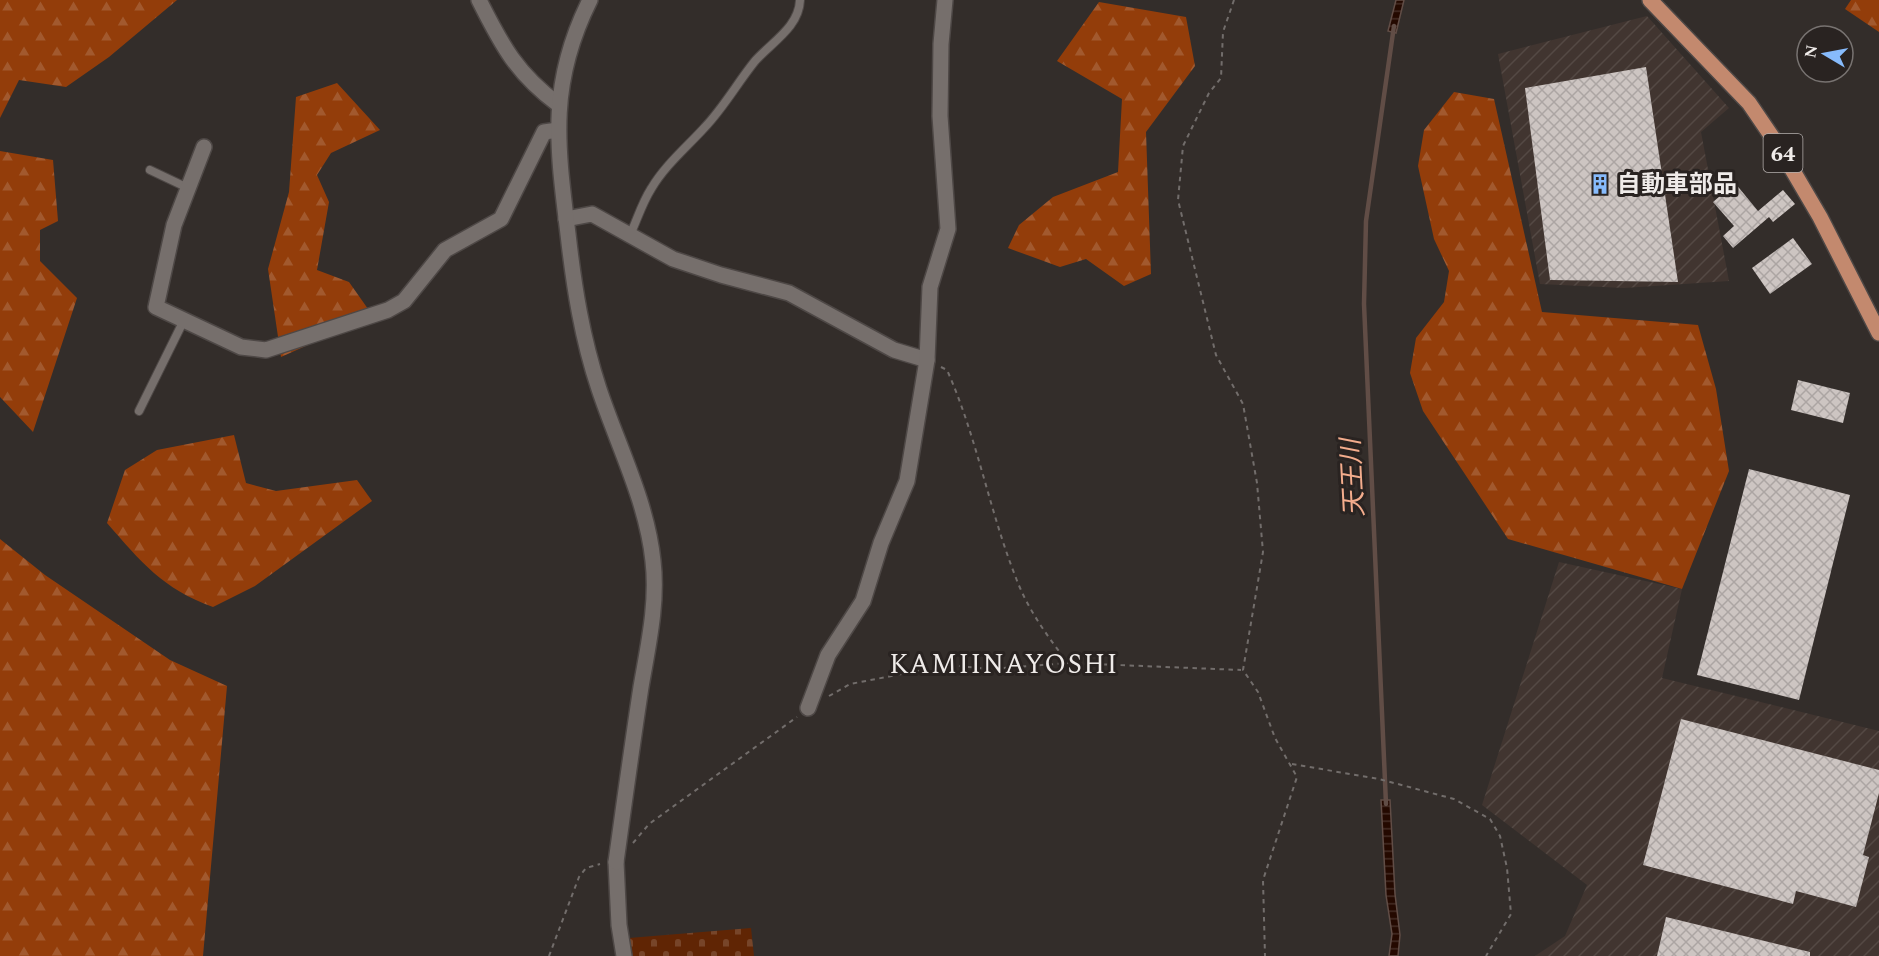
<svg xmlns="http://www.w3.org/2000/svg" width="1879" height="956" viewBox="0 0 1879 956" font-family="Spectral,'Noto Sans JP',serif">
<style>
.industrial{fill:url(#industrial-furrows)}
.forest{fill:url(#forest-firs)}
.cemetery{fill:url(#cemetery-stones)}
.water{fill:url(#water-rules);stroke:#614d46;stroke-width:1.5}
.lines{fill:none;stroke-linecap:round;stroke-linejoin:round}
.stream{stroke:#614d46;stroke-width:4.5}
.building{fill:url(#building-cross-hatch)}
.lane-casing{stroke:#4e4846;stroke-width:10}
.street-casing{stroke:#4e4846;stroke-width:18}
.secondary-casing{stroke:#4e4846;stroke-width:18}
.primary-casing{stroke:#4e4846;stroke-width:18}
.path{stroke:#726d6b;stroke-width:2;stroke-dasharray:4.5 4.5;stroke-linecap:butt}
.lane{stroke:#766f6c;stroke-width:8}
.street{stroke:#766f6c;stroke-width:15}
.secondary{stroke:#766f6c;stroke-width:15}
.primary{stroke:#c3896e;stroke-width:15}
.labels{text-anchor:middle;stroke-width:6;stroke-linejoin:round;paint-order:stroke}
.shield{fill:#292321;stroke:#b4afad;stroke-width:1.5}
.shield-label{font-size:22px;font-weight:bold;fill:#efebe9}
.poi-label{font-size:24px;font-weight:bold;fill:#efebe9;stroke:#292321;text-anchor:start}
.water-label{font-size:26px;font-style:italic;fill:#f4ad8d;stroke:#292321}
.quarter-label{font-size:27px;letter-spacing:1.5px;fill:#efebe9;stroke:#292321}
</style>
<defs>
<pattern id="industrial-furrows" width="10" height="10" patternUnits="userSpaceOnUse" patternTransform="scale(1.5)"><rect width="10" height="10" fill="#413530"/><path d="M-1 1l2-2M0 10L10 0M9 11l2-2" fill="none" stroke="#544944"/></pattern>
<pattern id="forest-firs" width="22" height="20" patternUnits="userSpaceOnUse" patternTransform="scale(1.5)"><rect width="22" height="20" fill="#933d0a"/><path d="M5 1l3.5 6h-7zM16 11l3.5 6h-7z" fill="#a2592e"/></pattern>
<pattern id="cemetery-stones" width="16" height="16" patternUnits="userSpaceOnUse" patternTransform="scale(1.5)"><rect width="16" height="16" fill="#602504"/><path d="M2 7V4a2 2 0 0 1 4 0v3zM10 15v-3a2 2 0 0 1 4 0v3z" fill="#774529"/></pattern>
<pattern id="water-rules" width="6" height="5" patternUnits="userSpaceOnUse" patternTransform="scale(1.5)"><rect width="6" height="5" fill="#240900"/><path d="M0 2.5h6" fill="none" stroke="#442d25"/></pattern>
<pattern id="building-cross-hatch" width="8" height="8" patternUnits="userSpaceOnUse" patternTransform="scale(1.5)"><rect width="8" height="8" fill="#cdc5c2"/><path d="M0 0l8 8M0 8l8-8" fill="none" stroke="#aca5a3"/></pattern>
</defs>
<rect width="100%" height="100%" fill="#332d2a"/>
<g class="industrial">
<polygon points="1647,16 1729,108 1701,132 1729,281 1624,288 1540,284 1498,54"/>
<polygon points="1559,562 1682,589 1662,678 1879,731 1879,956 1535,956 1565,936 1587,885 1482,805"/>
</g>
<g class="forest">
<polygon points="0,0 177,0 109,57 66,87 19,80 0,118"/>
<polygon points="1851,0 1879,0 1879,32 1845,9"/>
<polygon points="1099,2 1186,17 1195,66 1146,132 1151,274 1124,286 1086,259 1060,267 1008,248 1019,225 1053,197 1118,172 1122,99 1057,61"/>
<polygon points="337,83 380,130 331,153 317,175 329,202 317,270 349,282 373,316 281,357 268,269 289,192 296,97"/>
<polygon points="1454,92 1494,99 1542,312 1698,325 1716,389 1729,471 1682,589 1508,539 1423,411 1410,373 1416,338 1444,302 1449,271 1434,239 1418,166 1424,130"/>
<polygon points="0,151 53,160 58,221 40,230 40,261 77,298 33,432 0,397"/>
<path d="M234 435 246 483 276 491 357 480 372 501 255 586 213 607C163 589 141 562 107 523L125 470 157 450Z"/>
<polygon points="0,539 45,575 170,660 227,686 203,956 0,956"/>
</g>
<polygon class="cemetery" points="751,928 754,956 632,956 629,938"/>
<g class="water">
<polygon points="1396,0 1404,0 1396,33 1388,31"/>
<polygon points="1381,800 1390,800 1395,894 1400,935 1398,956 1389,956 1392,934 1386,895"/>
</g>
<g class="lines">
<polyline class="stream" points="1386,804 1364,304 1366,221 1394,26"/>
</g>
<g class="building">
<polygon points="1646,67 1678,282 1550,280 1525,88"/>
<polygon points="1735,183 1758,211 1783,190 1795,204 1773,222 1769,217 1733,248 1723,236 1734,226 1713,202"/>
<polygon points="1793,238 1812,264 1770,294 1752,268"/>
<polygon points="1798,380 1850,393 1843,423 1791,410"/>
<polygon points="1749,469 1850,495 1799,700 1697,675"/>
<polygon points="1681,719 1879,770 1879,793 1863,855 1869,857 1856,907 1796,891 1793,904 1643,865"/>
<polygon points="1666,917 1810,952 1810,956 1657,956"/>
</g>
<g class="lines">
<g class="lane-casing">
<g id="lane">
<polyline points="150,170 188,188"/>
<path d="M630 235C637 220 642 203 651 189 665 165 687 147 705 127 724 107 738 82 755 61 772 42 799 27 800 0"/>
<polyline points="139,411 184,320"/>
</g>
</g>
<g class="street-casing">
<g id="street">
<path d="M479 0C502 46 517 74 559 105"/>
<polyline points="204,147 174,225 156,307 241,347 266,350 388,310 404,301 445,250 501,219 544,132 558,130"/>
<polyline points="566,219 592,214 673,259 721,275 789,293 894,350 927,360"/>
<polyline points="808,708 828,655 863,601 881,543 907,481 927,360 930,287 948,229 940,116 941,44 945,0"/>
<polyline points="616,862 619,925 624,956"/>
</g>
</g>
<g class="secondary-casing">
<path id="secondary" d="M590 0C548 84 557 145 568 234 574 287 582 338 599 389 618 446 647 502 653 561 658 603 648 646 641 687 632 746 624 804 616 862"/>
</g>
<g class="primary-casing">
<polyline id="primary" points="1650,0 1749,103 1779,147 1820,217 1879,333"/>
</g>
<g class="path">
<polyline points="1234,0 1223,32 1221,78 1209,93 1183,146 1178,200 1216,355 1243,404 1257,483 1263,552 1243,670 1258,692 1275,738 1297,777 1263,880 1265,956"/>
<path d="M941 367 947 370C977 437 989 510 1016 578 1028 610 1048 637 1068 663"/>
<polyline points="829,696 850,684 949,665 989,669 1068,663 1241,670"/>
<polyline points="1292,764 1379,779 1454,799 1490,819 1500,836 1507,868 1511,914 1486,956"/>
<polyline points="633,843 649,824 797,717"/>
<polyline points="549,956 579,877 586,868 600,864"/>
</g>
<use href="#lane" class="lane"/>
<use href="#street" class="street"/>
<use href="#secondary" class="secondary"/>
<use href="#primary" class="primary"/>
</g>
<defs>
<g id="building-bare" transform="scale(1.62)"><path d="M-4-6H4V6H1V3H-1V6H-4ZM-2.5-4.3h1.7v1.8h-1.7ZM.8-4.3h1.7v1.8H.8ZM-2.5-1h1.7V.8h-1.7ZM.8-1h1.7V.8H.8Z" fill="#87bbfc" stroke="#292321" stroke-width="2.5" paint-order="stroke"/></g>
</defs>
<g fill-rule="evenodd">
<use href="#building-bare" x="1600" y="184"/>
</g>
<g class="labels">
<rect class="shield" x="1763.5" y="134" width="39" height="38" rx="4.5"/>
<g class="shield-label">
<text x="1783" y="161">64</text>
</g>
<g class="poi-label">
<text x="1617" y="192">自動車部品</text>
</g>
<g class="water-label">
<text transform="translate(1352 478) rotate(-93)" y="9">天王川</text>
</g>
<g class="quarter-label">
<text x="1004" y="673">KAMIINAYOSHI</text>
</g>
</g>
<g transform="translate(1825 54) rotate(280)"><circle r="28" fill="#292321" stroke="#787371" stroke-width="1.5"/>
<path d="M0-4.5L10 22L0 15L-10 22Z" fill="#87bbfc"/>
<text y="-9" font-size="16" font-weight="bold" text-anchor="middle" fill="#efebe9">N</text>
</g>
</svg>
